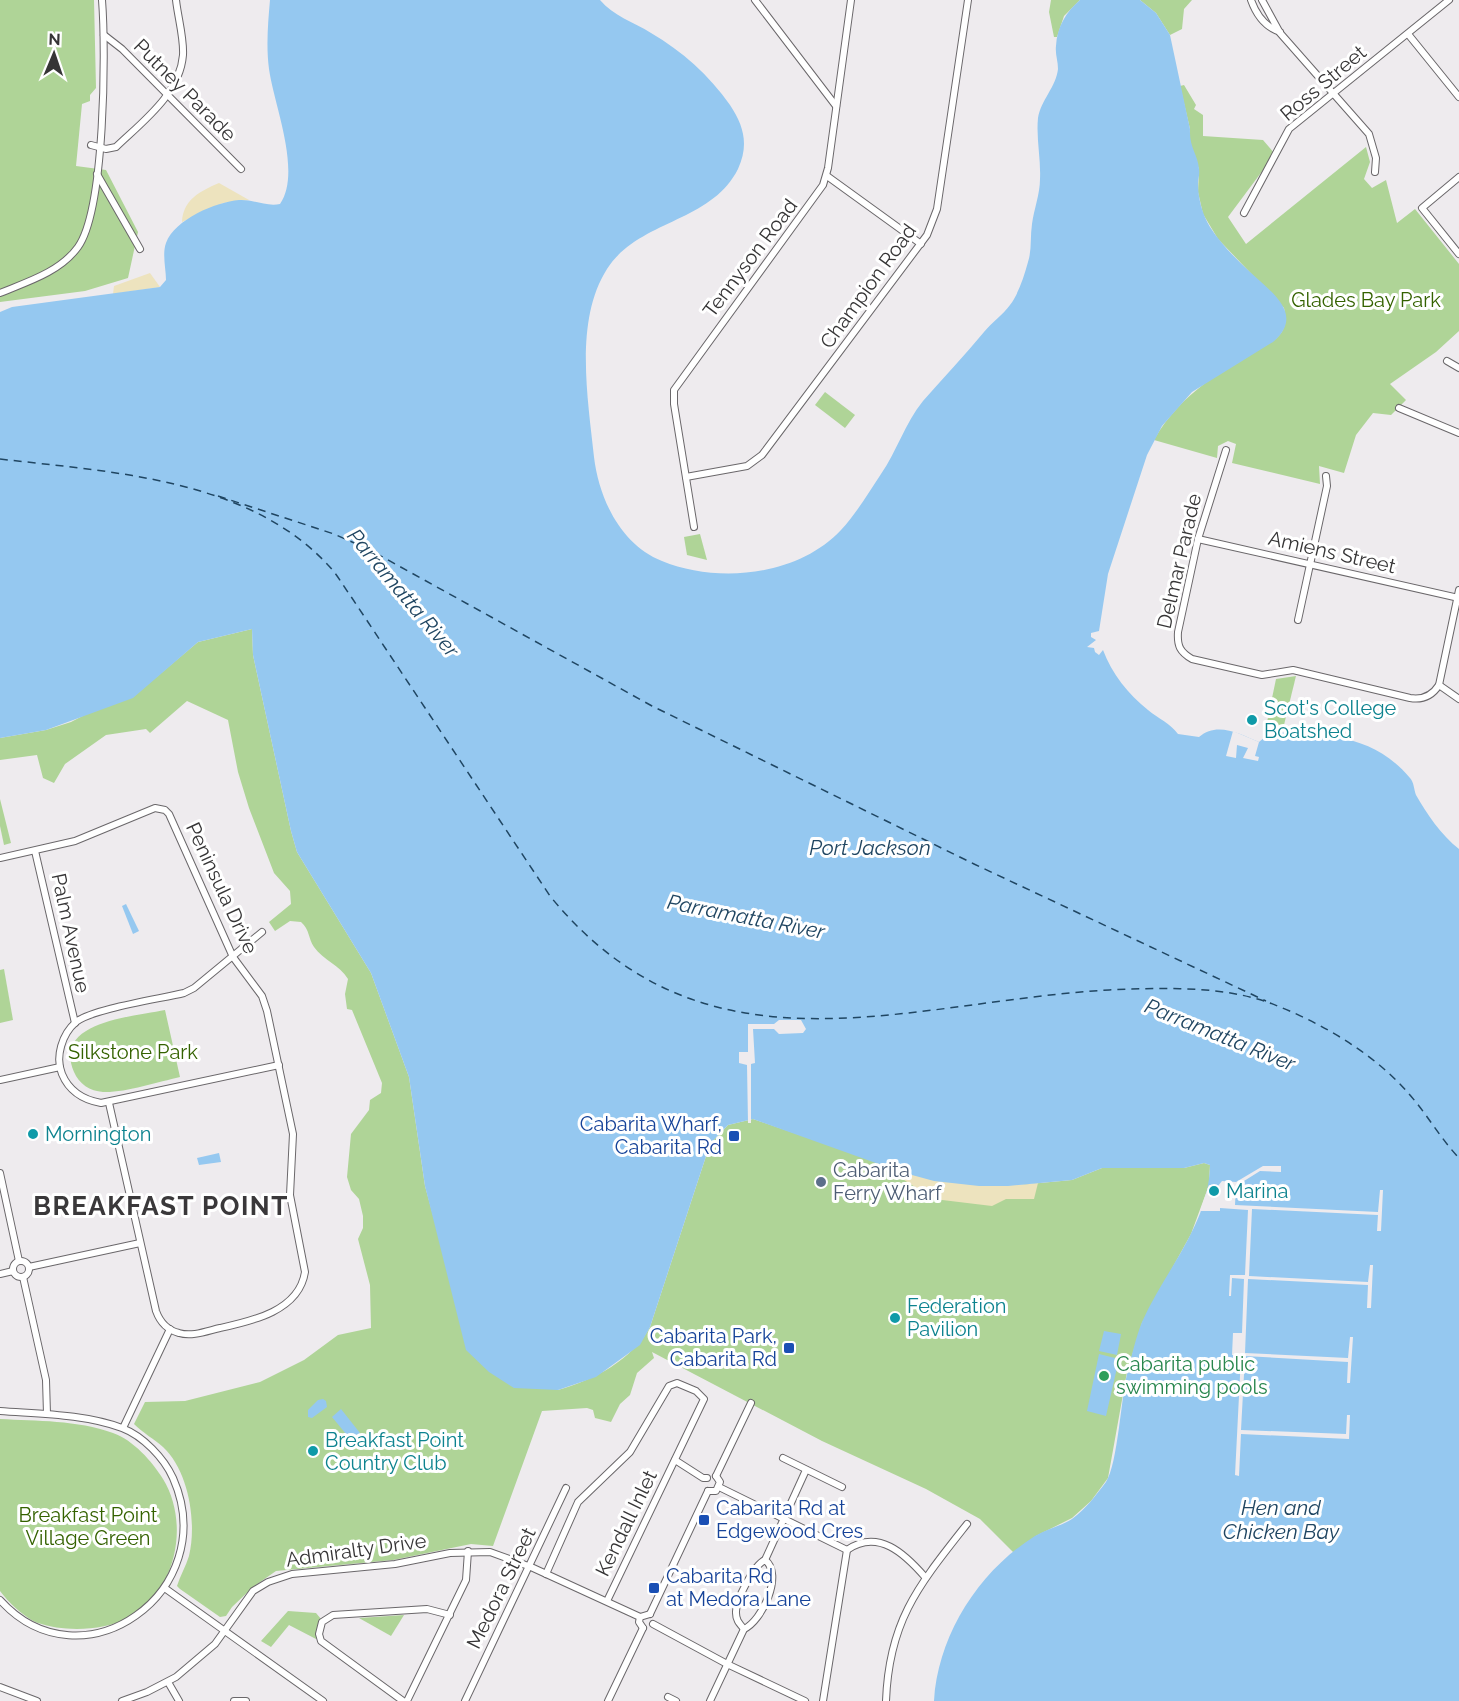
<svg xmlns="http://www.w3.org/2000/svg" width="1459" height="1701" viewBox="0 0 1459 1701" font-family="Raleway,sans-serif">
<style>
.green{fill:#afd497}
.sand{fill:#ede3be}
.water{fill:#95c8f0}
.pier{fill:#eeebee}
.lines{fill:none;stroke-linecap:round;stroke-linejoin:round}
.ferry{stroke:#204662;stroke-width:1.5;stroke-dasharray:8 6;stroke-linecap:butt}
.street-casing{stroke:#6a676a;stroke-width:8}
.street{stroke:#fff;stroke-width:6}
.culture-dot{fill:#0f9aa8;stroke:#fff;stroke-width:2}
.transit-dot{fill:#1a4fb4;stroke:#fff;stroke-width:2}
.service-dot{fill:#5c6f8a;stroke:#fff;stroke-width:2}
.leisure-dot{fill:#2e9e5b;stroke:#fff;stroke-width:2}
.labels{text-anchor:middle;stroke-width:6;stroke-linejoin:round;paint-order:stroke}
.street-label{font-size:20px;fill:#363536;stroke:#fff}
.park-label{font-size:20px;fill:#346200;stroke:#fff}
.culture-label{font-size:20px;fill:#0d838f;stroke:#fff;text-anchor:start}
.transit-label{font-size:20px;fill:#164399;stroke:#fff;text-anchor:end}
.service-label{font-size:20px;fill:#4e5e75;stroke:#fff;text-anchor:start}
.leisure-label{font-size:20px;fill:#27864d;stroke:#fff;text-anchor:start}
.water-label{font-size:21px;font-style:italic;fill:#204662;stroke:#fff}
.district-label{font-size:26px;font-weight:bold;letter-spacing:1.5px;fill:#3a383a;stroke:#fff}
</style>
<rect width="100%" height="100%" fill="#eeebee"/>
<g class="green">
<polygon points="0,0 94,0 96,88 90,95 90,101 82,104 76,166 106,170 138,232 128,278 85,291 0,302"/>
<polygon points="1051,0 1080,0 1064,16 1057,37 1054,37 1049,12"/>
<polygon points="1140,0 1192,0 1184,9 1182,29 1170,35 1156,13"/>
<path d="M1184 85 1196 105 1194 109 1203 115V136L1263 140 1275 154 1228 217 1246 244 1366 147 1370 162 1364 179 1372 188 1386 180 1397 223 1415 209 1459 264V331L1436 352 1390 384 1406 400 1391 415 1373 413 1356 435 1344 473 1319 466 1320 484 1232 463 1236 444 1228 441 1218 446 1217 458 1154 440C1182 391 1225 369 1273 341 1285 332 1287 323 1284 308L1218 239 1203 214 1198 192 1199 169 1189 143 1190 129 1180 86Z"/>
<polygon points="825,392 855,415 845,428 815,405"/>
<polygon points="700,534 707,560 687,555 684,537"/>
<path d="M252 629 253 655 291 831 297 852 371 973 409 1077 425 1186 434 1219 558 1390C594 1380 632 1360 650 1327L710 1144 728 1125 753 1119 934 1181 1008 1186 1072 1180 1102 1168H1184L1204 1163 1210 1165 1209 1185 1191 1234 1142 1323 1127 1372 1108 1478 1091 1501 1072 1518 1036 1536 1014 1553 980 1519 926 1489 822 1441 652 1352 654 1358 637 1373 630 1395 620 1404 611 1422 595 1418 593 1410 587 1408 542 1411 493 1546 471 1544 393 1560 276 1571 253 1587 232 1607 226 1616 220 1617 180 1589 177 1586C180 1576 186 1566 189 1556 197 1523 189 1471 163 1447 154 1439 143 1433 134 1424L145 1402 185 1401 260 1382 304 1360 338 1335 371 1328 370 1285 358 1239 363 1228V1216L359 1199 351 1190 347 1177 351 1134 369 1110 370 1100 381 1093 382 1083 352 1010 347 1009 345 994 348 979C340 965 323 960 314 947 308 938 310 930 301 922L290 921 275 931 269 922 291 904 290 891 274 873 249 808 238 772 228 720 187 701 150 733 146 729 106 735 65 764 54 783 43 778 37 755 0 760V738L46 730 71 722 154 679 198 642Z"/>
<polygon points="1296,676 1283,729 1266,727 1276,679"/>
<polygon points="0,799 11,843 4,845 0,826"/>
<polygon points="4,969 13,1020 0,1023 0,970"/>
<path d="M165 1010 180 1077C158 1082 124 1093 103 1092 90 1091 79 1084 74 1072 52 1021 133 1017 165 1010Z"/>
<path d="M0 1419C37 1421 77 1420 113 1433 133 1440 152 1461 163 1479 190 1523 177 1592 128 1618 103 1631 64 1632 38 1623 25 1618 8 1602 0 1591Z"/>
<polygon points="288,1611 316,1613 321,1619 316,1639 289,1625 271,1647 261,1641"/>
<polygon points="404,1615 391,1636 359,1618"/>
</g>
<g class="sand">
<path d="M219 183 249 200 223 203 182 222C183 200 200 191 219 183Z"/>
<polygon points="150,273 160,287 113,294 114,286"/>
<path d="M871 1159C925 1181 980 1190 1038 1183L1034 1199H1006L992 1206 934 1199Z"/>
</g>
<g class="water">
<path d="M270 0H600C613 16 634 22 651 33 682 51 709 75 730 105 744 126 749 145 738 169 711 223 638 220 607 269 574 321 588 399 594 457 599 499 621 545 662 561 718 584 798 576 841 530 856 514 869 492 881 474 897 451 905 423 923 401 943 378 964 356 984 332 992 322 1003 315 1010 305 1019 293 1024 276 1028 262 1032 250 1030 237 1032 224 1034 209 1040 194 1040 179 1041 159 1036 139 1038 118 1041 100 1056 87 1058 69 1058 61 1055 54 1056 46 1057 27 1066 12 1080 0H1140L1156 13 1170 35 1190 129C1189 148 1198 154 1199 169 1200 174 1198 179 1198 183 1198 198 1202 214 1210 227 1221 244 1236 259 1250 272 1270 291 1306 314 1273 342L1192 392 1162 426 1147 455 1108 574 1099 631 1091 633V637L1096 640 1087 647 1094 648 1095 652 1099 655 1103 650C1112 674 1128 694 1148 710 1159 719 1170 723 1178 734L1199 737C1217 721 1240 734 1259 742L1271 732C1325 736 1371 732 1410 778 1414 782 1414 790 1416 795 1427 814 1441 835 1459 849V1701H934C938 1635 979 1571 1035 1536 1047 1529 1061 1526 1072 1519 1086 1509 1096 1495 1106 1482 1118 1464 1121 1395 1128 1370 1132 1355 1136 1337 1142 1322 1165 1270 1209 1225 1210 1165L1204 1163 1184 1168H1102L1072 1180 1008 1186H979L934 1181 901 1172 753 1119 728 1125 710 1144 650 1327 640 1345 596 1377 558 1390 514 1388 489 1372 466 1350 425 1186 409 1077 371 973 297 852 291 831 253 655 252 629 198 642 133 698 46 730 0 738V312L12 307 160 287 166 280C166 269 162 254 166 243 175 219 216 202 239 200 253 199 266 207 280 204 302 172 274 105 269 69 266 47 268 22 270 0Z"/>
<polygon points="126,904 139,931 133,934 122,906"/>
<polygon points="219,1153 221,1162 199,1165 197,1158"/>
<polygon points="1104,1331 1121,1334 1117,1355 1099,1351"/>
<polygon points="1099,1354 1119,1359 1106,1416 1087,1411"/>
<polygon points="323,1399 326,1401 327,1407 312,1418 308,1417 308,1410 318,1400"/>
<polygon points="341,1409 360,1433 351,1440 332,1417"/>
</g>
<g class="pier">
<polygon points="1233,731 1259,742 1255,756 1259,757 1258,761 1243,758 1248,748 1237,745 1236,758 1226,756"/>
<polygon points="779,1020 801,1020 806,1029 803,1033 779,1034 774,1029 753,1029 755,1063 751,1064 751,1123 748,1123 747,1065 739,1063 739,1052 748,1052 748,1024 774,1024"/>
<polygon points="1263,1166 1281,1166 1281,1172 1260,1171 1236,1186 1235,1205 1378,1212 1380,1190 1383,1190 1381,1231 1377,1231 1378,1215 1252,1209 1249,1276 1368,1282 1370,1265 1373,1265 1371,1308 1367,1308 1368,1285 1248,1279 1245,1353 1348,1358 1350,1337 1353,1337 1350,1383 1347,1383 1348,1362 1245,1356 1241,1430 1346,1434 1347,1415 1350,1415 1349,1439 1241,1434 1239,1476 1235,1475 1241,1356 1232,1355 1233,1333 1242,1333 1244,1279 1232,1278 1231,1296 1229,1296 1230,1275 1245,1275 1248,1210 1220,1208 1220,1211 1200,1211 1209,1185 1218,1186 1222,1181 1236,1182"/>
</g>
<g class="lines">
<g class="ferry">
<path d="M0 459C110 472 247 478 328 565 337 574 344 587 352 598L550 896C710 1092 918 996 1129 989 1176 988 1225 987 1270 1003 1320 1022 1374 1053 1409 1094 1427 1114 1440 1138 1459 1158"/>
<polyline points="218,496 334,534 370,550 652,706 974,864 1266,1001"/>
</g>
<g class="street-casing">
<g id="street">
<polyline points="755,0 836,106"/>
<path d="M1251 0C1256 14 1265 27 1280 32"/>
<polyline points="1262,0 1280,33 1369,134 1376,158 1375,172"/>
<polyline points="1408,34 1459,97"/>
<polyline points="104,35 122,49 241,169"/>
<path d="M91 145 106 149 116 147C142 122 180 94 183 55 184 38 178 18 176 0"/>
<polyline points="97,174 140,249"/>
<polyline points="827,176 921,244"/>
<polyline points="1459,177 1422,208 1459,254"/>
<polyline points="1244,213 1289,129 1449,0"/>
<path d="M0 293C27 282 60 272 78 247 105 209 106 50 102 0"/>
<polyline points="1447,361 1459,368"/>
<polyline points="1399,408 1459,433"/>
<path d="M1226 450 1198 539 1178 632C1177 646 1180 652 1192 659L1262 675 1293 670 1410 698C1422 700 1432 696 1439 685L1459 590"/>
<polyline points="686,477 747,466 762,455 927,235 937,209 968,0"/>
<polyline points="694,527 674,404 674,390 823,185 828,168 851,0"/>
<polyline points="1198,539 1459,598"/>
<polyline points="1298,620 1327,486 1326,476"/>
<polyline points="1439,685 1459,699"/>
<polyline points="35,851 75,1023"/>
<path d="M0 858 75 841 155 808 165 810 169 814 233 957 262 996 267 1011 293 1134 290 1195 305 1272C299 1311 252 1321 220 1328 207 1331 192 1337 179 1333 167 1330 160 1322 156 1311L109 1103"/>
<path d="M262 932 194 988 184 993C159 999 92 1009 76 1022 62 1034 55 1057 62 1074 69 1091 84 1100 101 1103L279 1065"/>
<polyline points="0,1080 60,1067"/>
<polyline points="0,1173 19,1261"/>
<circle cx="21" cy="1269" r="8"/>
<polyline points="29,1267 140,1243"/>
<polyline points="0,1274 13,1271"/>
<polyline points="23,1277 46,1380 47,1414"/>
<path d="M0 1411C39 1414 85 1414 122 1428 143 1436 164 1458 173 1478 223 1591 82 1691 0 1600"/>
<polyline points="123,1428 170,1329"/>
<polyline points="783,1458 842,1487"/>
<polyline points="675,1460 703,1478 707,1478"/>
<polyline points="716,1476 751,1403"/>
<polyline points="719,1487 847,1550"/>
<polyline points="708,1491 716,1491 720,1482 716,1476"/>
<path d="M847 1550C878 1528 905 1554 925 1577"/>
<path d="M765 1560C784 1574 762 1621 744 1629 739 1623 736 1620 736 1613 735 1601 754 1565 765 1560Z"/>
<polyline points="765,1560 806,1470"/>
<polyline points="546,1574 578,1502 630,1452 669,1386 677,1383 696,1391 704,1399 607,1601"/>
<polyline points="166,1589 323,1701"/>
<polyline points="650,1614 708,1491"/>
<polyline points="653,1624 727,1664 805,1701"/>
<polyline points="643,1628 639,1622 640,1617 650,1614"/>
<polyline points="168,1682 179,1701"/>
<polyline points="0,1687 37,1701"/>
<polyline points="668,1697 676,1701"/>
<polyline points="122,1701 147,1692 176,1677 215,1644 253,1591 268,1582 292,1574 395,1564 450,1553 490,1552 531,1567 640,1617"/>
<polyline points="234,1701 246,1701"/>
<polyline points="403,1701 321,1641 319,1634 322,1622 333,1615 427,1609 450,1615"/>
<polyline points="407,1701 466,1580 468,1551"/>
<polyline points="465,1701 566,1488"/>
<polyline points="608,1701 643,1628"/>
<polyline points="710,1701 744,1629"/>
<polyline points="823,1701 847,1550"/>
<path d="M886 1701C889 1620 919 1585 967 1524"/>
</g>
</g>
<use href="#street" class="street"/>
</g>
<g class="culture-dot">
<circle cx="1252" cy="720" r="6"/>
<circle cx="33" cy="1134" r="6"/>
<circle cx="1214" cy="1191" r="6"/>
<circle cx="895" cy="1318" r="6"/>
<circle cx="313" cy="1451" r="6"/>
</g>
<g class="transit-dot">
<rect x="728" y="1130" width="12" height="12" rx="3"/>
<rect x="783" y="1342" width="12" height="12" rx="3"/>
<rect x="698" y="1514" width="12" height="12" rx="3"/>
<rect x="648" y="1582" width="12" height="12" rx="3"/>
</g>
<circle class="service-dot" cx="821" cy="1182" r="6"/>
<circle class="leisure-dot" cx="1104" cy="1376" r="6"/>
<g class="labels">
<g class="street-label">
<text transform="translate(1323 83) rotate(-40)" y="7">Ross Street</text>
<text transform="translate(185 90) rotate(45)" y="7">Putney Parade</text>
<text transform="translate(750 258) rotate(-53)" y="7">Tennyson Road</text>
<text transform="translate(868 286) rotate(-54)" y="7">Champion Road</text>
<text transform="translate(1332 552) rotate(13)" y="7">Amiens Street</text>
<text transform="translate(1179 561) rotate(-77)" y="7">Delmar Parade</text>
<text transform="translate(222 888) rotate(65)" y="7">Peninsula Drive</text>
<text transform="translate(71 933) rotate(78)" y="7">Palm Avenue</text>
<text transform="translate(626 1523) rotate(-64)" y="7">Kendall Inlet</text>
<text transform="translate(356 1550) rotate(-8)" y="7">Admiralty Drive</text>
<text transform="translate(501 1588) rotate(-64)" y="7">Medora Street</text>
</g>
<g class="park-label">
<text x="1366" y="307">Glades Bay Park</text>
<text x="133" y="1059">Silkstone Park</text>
<text x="88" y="1522">Breakfast Point<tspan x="88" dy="23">Village Green</tspan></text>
</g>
<g class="culture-label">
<text x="1264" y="715">Scot's College<tspan x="1264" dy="23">Boatshed</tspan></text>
<text x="45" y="1141">Mornington</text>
<text x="1226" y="1198">Marina</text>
<text x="907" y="1313">Federation<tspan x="907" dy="23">Pavilion</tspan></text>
<text x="325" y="1447">Breakfast Point<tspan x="325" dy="23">Country Club</tspan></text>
</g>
<g class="transit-label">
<text x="722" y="1131">Cabarita Wharf,<tspan x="722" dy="23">Cabarita Rd</tspan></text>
<text x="777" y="1343">Cabarita Park,<tspan x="777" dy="23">Cabarita Rd</tspan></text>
<text x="716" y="1515" text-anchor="start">Cabarita Rd at<tspan x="716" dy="23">Edgewood Cres</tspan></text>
<text x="666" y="1583" text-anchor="start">Cabarita Rd<tspan x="666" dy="23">at Medora Lane</tspan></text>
</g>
<g class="service-label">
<text x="833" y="1177">Cabarita<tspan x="833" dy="23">Ferry Wharf</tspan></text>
</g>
<g class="leisure-label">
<text x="1116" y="1371">Cabarita public<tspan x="1116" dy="23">swimming pools</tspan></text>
</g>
<g class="water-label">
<text transform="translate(403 593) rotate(50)" y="7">Parramatta River</text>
<text x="870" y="855">Port Jackson</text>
<text transform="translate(746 917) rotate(11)" y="7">Parramatta River</text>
<text transform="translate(1220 1035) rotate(22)" y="7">Parramatta River</text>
<text x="1281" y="1515">Hen and<tspan x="1281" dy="24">Chicken Bay</tspan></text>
</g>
<g class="district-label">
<text x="161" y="1215">BREAKFAST POINT</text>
</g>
</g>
<g transform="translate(54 54) rotate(2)" stroke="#ffffff" stroke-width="4.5" paint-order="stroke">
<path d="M0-4.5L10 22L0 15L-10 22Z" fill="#363536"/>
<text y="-9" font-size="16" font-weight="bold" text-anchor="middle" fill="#363536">N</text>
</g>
</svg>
